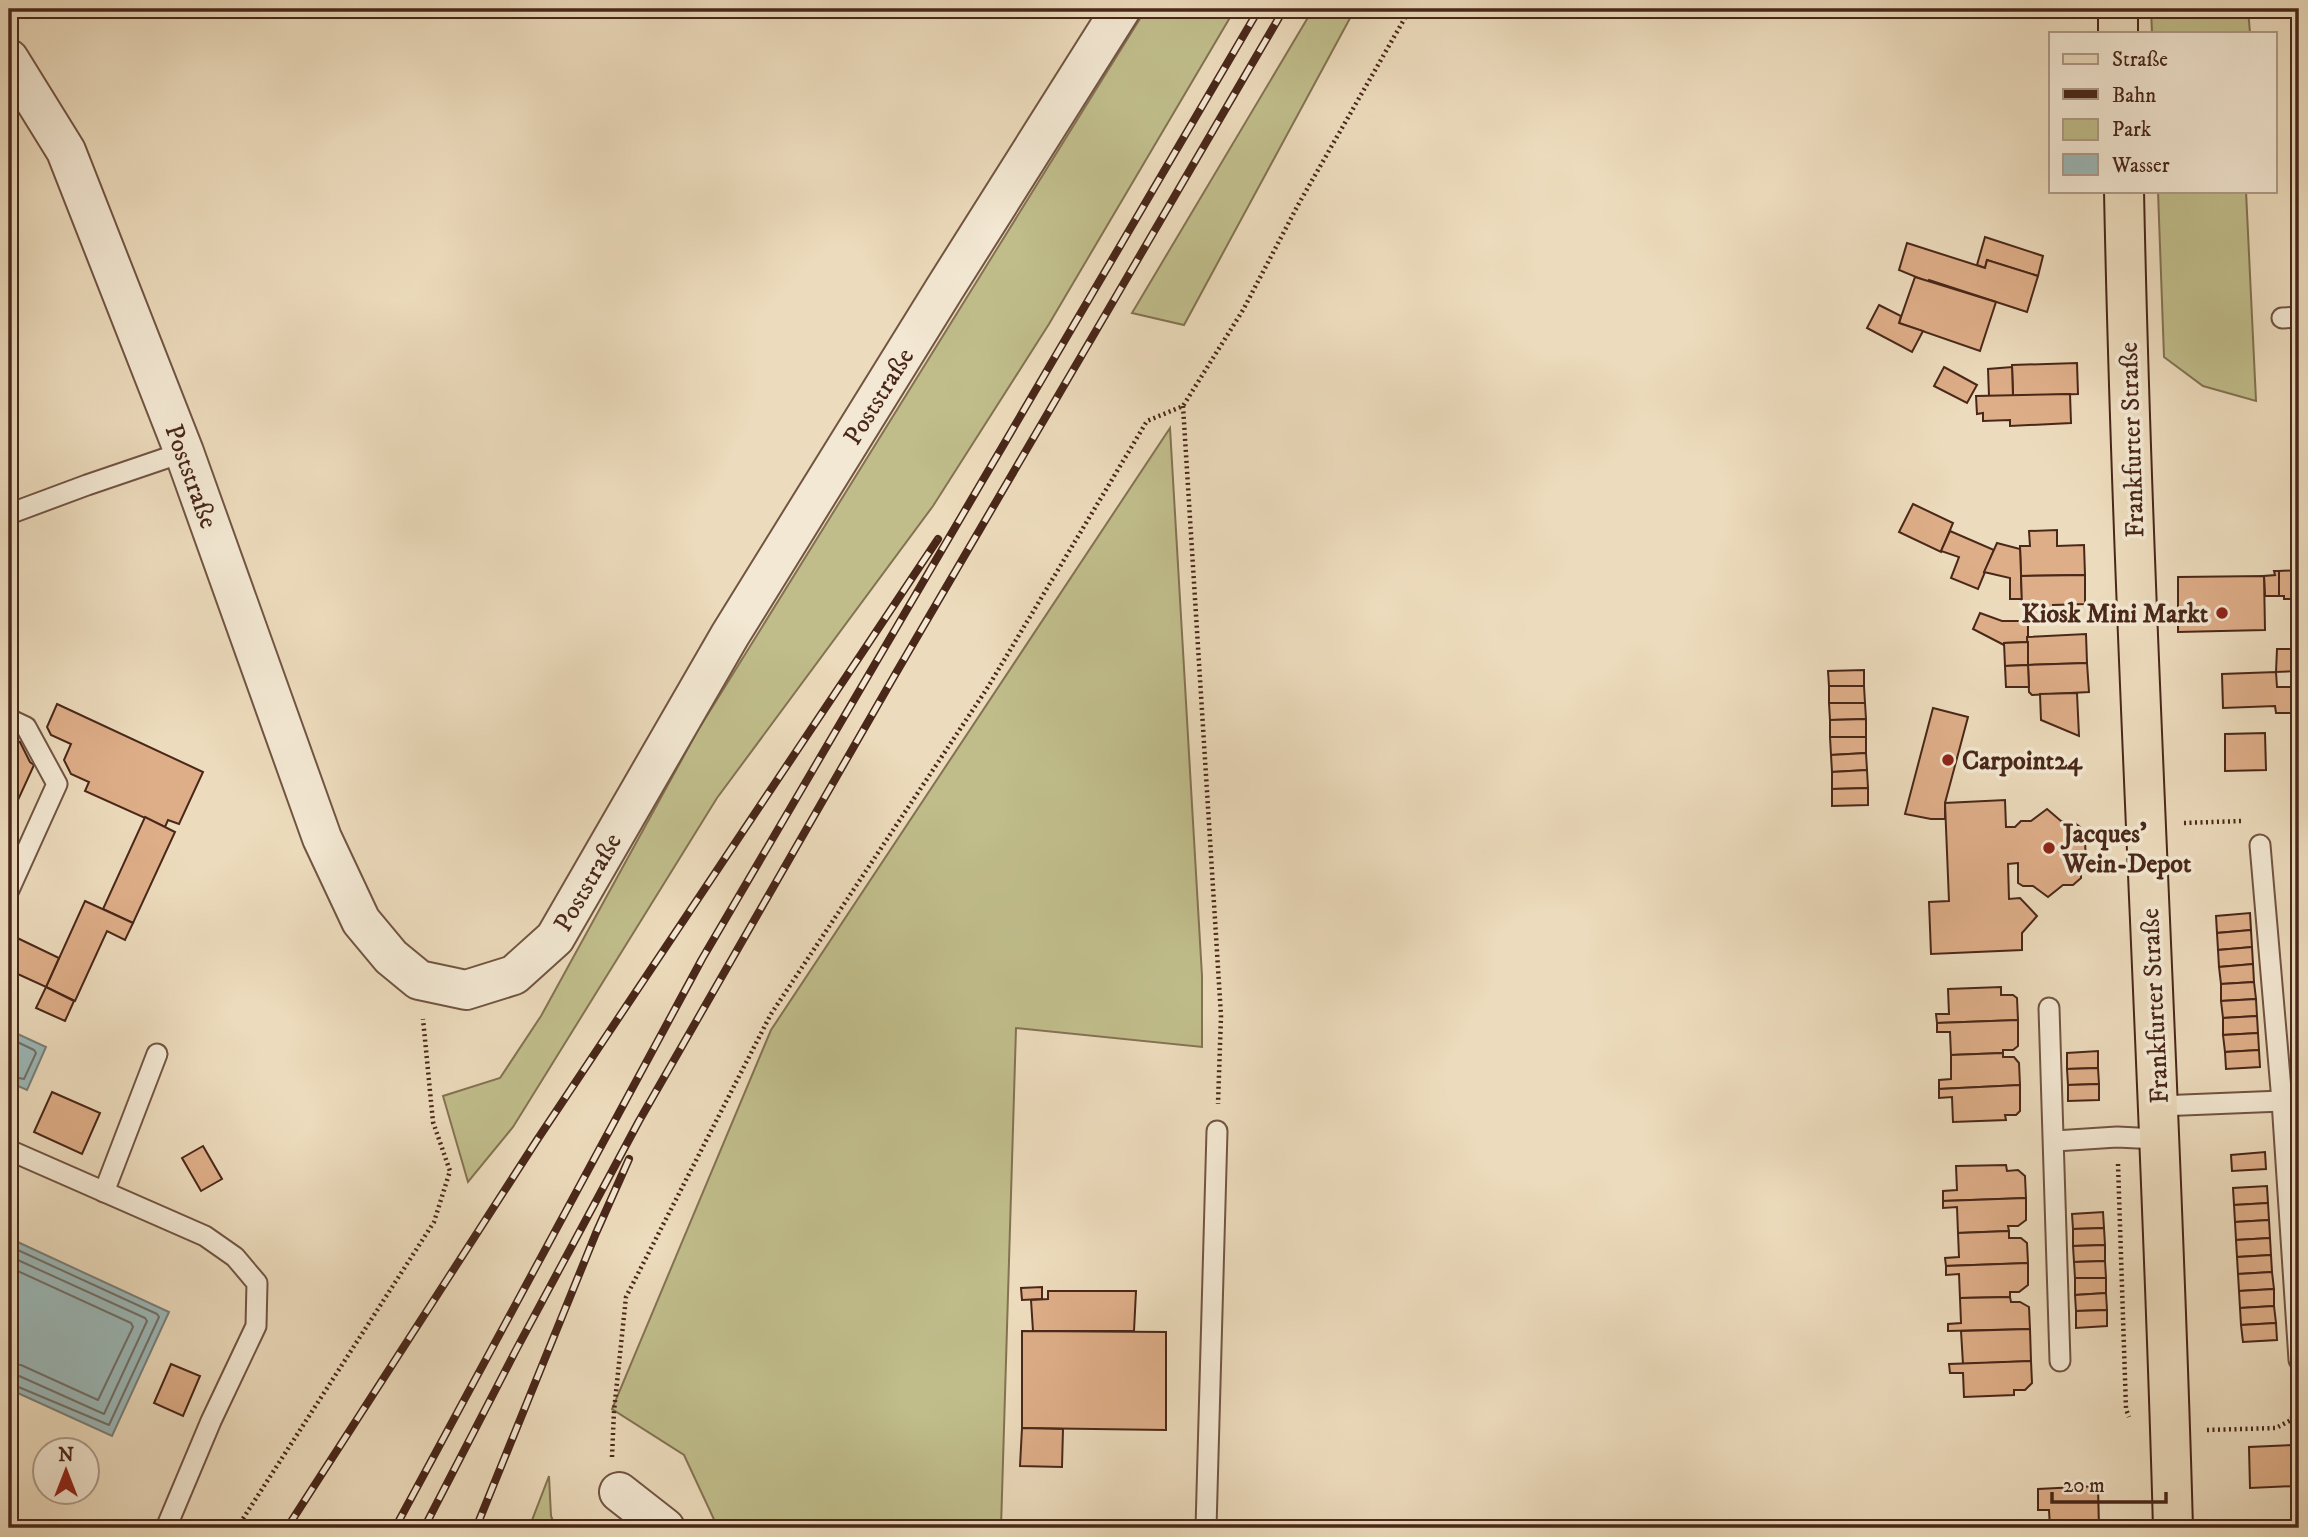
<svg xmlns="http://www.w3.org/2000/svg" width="2308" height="1537" viewBox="0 0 2308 1537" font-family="'IM FELL DW Pica',serif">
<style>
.green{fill:#c0bd8b;stroke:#847252;stroke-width:2}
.water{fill:#9bb9b9;stroke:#7a7f79;stroke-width:2}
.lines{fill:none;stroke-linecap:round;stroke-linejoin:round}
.shore{stroke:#727069;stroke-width:2}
.building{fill:#deae88;stroke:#492719;stroke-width:2}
.service-casing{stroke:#725442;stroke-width:23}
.minor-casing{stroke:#725442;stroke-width:42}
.primary-casing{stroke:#492719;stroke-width:42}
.path{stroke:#492719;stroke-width:4.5;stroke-dasharray:2 3.5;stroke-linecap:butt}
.service{stroke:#f3e8d3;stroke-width:19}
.minor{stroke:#f3e8d3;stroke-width:38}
.primary{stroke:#ecdbbc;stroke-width:38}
.rail-casing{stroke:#492719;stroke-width:8}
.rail{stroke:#f3e8d3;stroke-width:5;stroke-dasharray:16;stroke-linecap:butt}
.poi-dot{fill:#8f2418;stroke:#f3e8d3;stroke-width:2.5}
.labels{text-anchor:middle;stroke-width:7;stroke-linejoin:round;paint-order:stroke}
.street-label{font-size:26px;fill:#492719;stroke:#f3e8d3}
.poi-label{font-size:26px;font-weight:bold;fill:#492719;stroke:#f3e8d3;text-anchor:start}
</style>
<rect width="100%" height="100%" fill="#ecdbbc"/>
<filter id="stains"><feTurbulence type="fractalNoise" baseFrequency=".00286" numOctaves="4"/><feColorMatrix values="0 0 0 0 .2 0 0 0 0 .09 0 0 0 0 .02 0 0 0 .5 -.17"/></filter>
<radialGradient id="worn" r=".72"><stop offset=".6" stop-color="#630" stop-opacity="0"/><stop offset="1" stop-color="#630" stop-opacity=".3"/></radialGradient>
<g class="green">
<polygon points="1146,9 1235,9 1049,324 933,506 717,798 513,1127 468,1182 443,1096 500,1078 541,1016 698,730"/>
<polygon points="1313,9 1355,9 1184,325 1132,313"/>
<polygon points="2151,9 2248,9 2250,33 2152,33"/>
<polygon points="2158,191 2246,191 2256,401 2203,386 2164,357"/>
<polygon points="1170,428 1202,976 1202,1047 1016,1028 1001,1528 718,1528 684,1455 612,1409 771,1030"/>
<polygon points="549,1476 551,1516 556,1528 529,1528"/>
</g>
<g class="water">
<polygon points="9,1030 46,1047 27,1090 9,1082"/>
<polygon points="9,1238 169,1312 112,1436 9,1389"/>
</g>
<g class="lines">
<g class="shore">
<polyline points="9,1038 34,1050 36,1053 24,1079 9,1076"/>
<polyline points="9,1246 157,1314 159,1317 109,1425 9,1383"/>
<polyline points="9,1256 145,1318 147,1321 104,1414 17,1375 9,1374"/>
<polyline points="9,1267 131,1323 133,1327 98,1400 21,1365 9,1364"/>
</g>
</g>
<g class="building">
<polygon points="1985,237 2043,256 2038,276 1987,260 1985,268 1977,265"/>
<polygon points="1907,243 1985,268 1987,260 2038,276 2027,312 1929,280 1928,282 1899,270"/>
<polygon points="1915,277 1996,302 1980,351 1899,323"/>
<polygon points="1879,305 1901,316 1899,323 1923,331 1912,352 1867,328"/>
<polygon points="2077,363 2078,394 2013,396 2012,365"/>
<polygon points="1944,367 1977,385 1967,403 1934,386"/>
<polygon points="2012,367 2013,396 1989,396 1988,369"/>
<polygon points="2070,394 2071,423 2010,426 2010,420 1983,421 1983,413 1977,414 1976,396"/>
<polygon points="1913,504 1953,523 1941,552 1899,532"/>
<polygon points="2057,530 2057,546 2084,545 2085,575 2021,576 2020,546 2030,546 2029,531"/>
<polygon points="1950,531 1994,550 1978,589 1951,578 1959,557 1941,551"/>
<polygon points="1997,543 2020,549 2022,599 2010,599 2010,578 1984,572"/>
<polygon points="2299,570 2299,599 2284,599 2284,596 2279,596 2279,571"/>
<polygon points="2274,571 2279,571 2279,596 2265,596 2264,576 2275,575"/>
<polygon points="2085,575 2085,604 2053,605 2054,616 2035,616 2035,606 2022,606 2021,576"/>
<polygon points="2264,576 2265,630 2178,632 2178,577"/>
<polygon points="1980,613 2002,621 2028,621 2028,642 2004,643 2004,645 1973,629"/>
<polygon points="2086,634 2087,663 2028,665 2027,637"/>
<polygon points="2028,642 2028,665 2005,666 2004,643"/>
<polygon points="2277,649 2299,649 2299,671 2276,672"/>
<polygon points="2087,663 2089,692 2032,695 2029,692 2028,665"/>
<polygon points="2028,665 2029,687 2006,687 2005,666"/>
<polygon points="1864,670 1864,686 1829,686 1828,671"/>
<polygon points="2276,672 2277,687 2292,687 2293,713 2276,713 2275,706 2223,708 2222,674"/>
<polygon points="1829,686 1864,686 1865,703 1829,703"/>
<polygon points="2077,693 2079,736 2041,720 2040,694"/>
<polygon points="1829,703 1865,703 1866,719 1830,720"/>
<polygon points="57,704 203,772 179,824 168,820 165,827 85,791 89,782 71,774 64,760 71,744 51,735 47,727"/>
<polygon points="1933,708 1968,717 1945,803 1945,819 1931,819 1905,814"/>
<polygon points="1866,719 1866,737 1830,737 1830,720"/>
<polygon points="2265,733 2266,770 2225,771 2225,734"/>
<polygon points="9,737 20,742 30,762 34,765 18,800 9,799"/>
<polygon points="1830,737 1866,737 1866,753 1831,755"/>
<polygon points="1866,753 1867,770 1832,772 1831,755"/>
<polygon points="1867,770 1868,788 1832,789 1832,772"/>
<polygon points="1868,788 1868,805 1832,806 1832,789"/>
<polygon points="2005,800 2006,827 2015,827 2021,821 2031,821 2047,809 2061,821 2072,821 2080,827 2079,836 2085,840 2086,864 2081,869 2081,878 2073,885 2063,885 2048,897 2033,886 2023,886 2018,883 2018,863 2008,864 2009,899 2020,898 2037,916 2022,933 2022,950 1931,954 1929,902 1949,901 1945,803"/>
<polygon points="145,817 175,832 133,923 103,909"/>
<polygon points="85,901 133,923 125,940 107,931 75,1001 46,987"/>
<polygon points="2250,913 2251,930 2217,933 2216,916"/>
<polygon points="2251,930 2252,947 2218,950 2217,933"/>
<polygon points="9,934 59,958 46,987 9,970"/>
<polygon points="2252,947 2253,964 2219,967 2218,950"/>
<polygon points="2253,964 2254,982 2221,984 2219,967"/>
<polygon points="2254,982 2256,999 2221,1001 2221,984"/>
<polygon points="46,987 74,1001 65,1021 36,1008"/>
<polygon points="2001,987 2001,995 2013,995 2017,998 2018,1020 1937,1023 1936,1014 1949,1014 1948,989"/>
<polygon points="2256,999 2257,1016 2223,1018 2221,1001"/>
<polygon points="2257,1016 2258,1033 2223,1035 2223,1018"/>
<polygon points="2018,1020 2018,1046 2013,1050 2003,1050 2003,1053 1951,1055 1950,1032 1937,1032 1937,1023"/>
<polygon points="2258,1033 2259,1050 2225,1052 2223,1035"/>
<polygon points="2259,1050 2260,1067 2226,1069 2225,1052"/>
<polygon points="2098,1051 2098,1068 2067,1069 2067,1053"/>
<polygon points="2003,1053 2003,1057 2014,1057 2019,1063 2020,1085 1939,1089 1939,1080 1951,1079 1951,1055"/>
<polygon points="2098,1068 2099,1084 2068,1085 2067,1069"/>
<polygon points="2099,1084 2099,1100 2068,1101 2068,1085"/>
<polygon points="2020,1085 2020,1111 2016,1115 2005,1115 2006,1120 1953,1122 1952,1097 1939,1098 1939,1089"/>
<polygon points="52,1092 100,1113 82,1154 34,1132"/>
<polygon points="203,1146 222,1179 201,1191 182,1158"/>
<polygon points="2265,1152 2266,1169 2232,1171 2231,1155"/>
<polygon points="2006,1165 2007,1171 2018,1170 2025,1176 2026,1198 1943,1201 1943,1191 1957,1190 1956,1166"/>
<polygon points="2267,1186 2268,1203 2234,1205 2233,1188"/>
<polygon points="2026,1198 2026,1220 2018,1226 2008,1226 2009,1231 1958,1233 1957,1207 1943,1208 1943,1201"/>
<polygon points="2268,1203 2269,1220 2235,1222 2234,1205"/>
<polygon points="2103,1212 2104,1228 2073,1229 2072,1214"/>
<polygon points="2269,1220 2270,1238 2236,1240 2235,1222"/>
<polygon points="2104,1228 2105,1245 2073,1246 2073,1229"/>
<polygon points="2009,1231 2009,1238 2021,1238 2027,1243 2028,1263 1946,1266 1945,1258 1959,1257 1958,1233"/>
<polygon points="2270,1238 2271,1255 2237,1257 2236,1240"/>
<polygon points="2105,1245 2105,1261 2074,1262 2073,1246"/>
<polygon points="2271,1255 2272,1272 2238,1274 2237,1257"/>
<polygon points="2105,1261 2106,1278 2075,1278 2074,1262"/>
<polygon points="2028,1263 2028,1285 2019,1292 2010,1292 2010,1297 1960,1298 1959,1274 1946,1275 1946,1266"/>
<polygon points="2272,1272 2274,1289 2239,1291 2238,1274"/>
<polygon points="2075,1278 2106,1278 2106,1293 2075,1295"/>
<polygon points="1042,1287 1042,1299 1022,1300 1021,1288"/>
<polygon points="2274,1289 2274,1306 2240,1308 2239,1291"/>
<polygon points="1048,1291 1136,1291 1134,1331 1033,1331 1031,1300 1048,1299"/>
<polygon points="2106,1293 2107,1310 2076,1311 2075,1295"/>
<polygon points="2010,1297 2011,1302 2020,1302 2029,1307 2030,1329 1948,1331 1948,1324 1961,1323 1960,1298"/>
<polygon points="2274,1306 2276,1323 2241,1325 2240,1308"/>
<polygon points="2107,1310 2107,1326 2076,1328 2076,1311"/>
<polygon points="2276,1323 2277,1340 2243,1342 2241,1325"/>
<polygon points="2030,1329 2031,1361 1963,1364 1961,1331"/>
<polygon points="1022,1331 1166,1332 1166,1430 1022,1428"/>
<polygon points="2031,1361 2032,1383 2025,1390 2014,1390 2014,1395 1964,1397 1963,1373 1950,1373 1949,1364"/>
<polygon points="171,1364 200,1376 183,1416 154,1403"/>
<polygon points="1022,1428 1063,1429 1062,1467 1020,1466"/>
<polygon points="2293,1445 2295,1486 2250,1488 2249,1447"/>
<polygon points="2098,1486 2099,1528 2050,1528 2049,1510 2038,1510 2038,1489"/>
</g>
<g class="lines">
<g class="service-casing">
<g id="service">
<polyline points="2282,318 2299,317"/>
<polyline points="9,514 87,485 184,452"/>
<polyline points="9,719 26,727 57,784 9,890"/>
<polyline points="2260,845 2282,1101 2299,1360"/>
<polyline points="2049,1008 2060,1361"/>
<polyline points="2159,1106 2282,1101"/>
<polyline points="2055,1141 2117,1137 2158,1139"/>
<polyline points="9,1150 205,1236 235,1257 257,1283 256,1326 211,1421 166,1528"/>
<polyline points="104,1192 157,1054"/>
<polyline points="1206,1528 1217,1131"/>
</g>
</g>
<g class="minor-casing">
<g id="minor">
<polyline points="9,59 66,151 184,452 322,838 361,921 391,957 419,980 466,990 514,975 555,938 730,635 945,288 1121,9"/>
<polyline points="619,1492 665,1528"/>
</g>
</g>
<g class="primary-casing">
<g id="primary">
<polyline points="2118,9 2118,33"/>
<path d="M2124 191C2133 637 2161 1082 2173 1528"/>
</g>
</g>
<g class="path">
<polyline points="1183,406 1221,1016 1218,1104"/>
<polyline points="2184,823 2241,821"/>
<polyline points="2118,1164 2126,1409 2129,1417"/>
<polyline points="2207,1430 2276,1428 2291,1420 2299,1397"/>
<polyline points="612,1457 614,1411 626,1297 771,1014 988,687 1147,421 1183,406 1243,310 1298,205 1410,9"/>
<polyline points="237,1528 434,1222 450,1171 433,1122 423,1019"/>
</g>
<use href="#service" class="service"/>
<use href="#minor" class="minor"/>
<use href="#primary" class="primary"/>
<g class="rail-casing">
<g id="rail">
<polyline points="287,1528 537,1140 938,539"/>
<polyline points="395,1528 702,959 1259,9"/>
<polyline points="424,1528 516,1350 639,1121 896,673 1284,9"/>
<polyline points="476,1528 596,1233 629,1159"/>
</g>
</g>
<use href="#rail" class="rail"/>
</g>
<g class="poi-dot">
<circle cx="2222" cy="613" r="7"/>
<circle cx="1948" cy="760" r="7"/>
<circle cx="2049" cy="848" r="7"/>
</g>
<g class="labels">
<g class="street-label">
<text transform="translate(878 396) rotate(-58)" y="9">Poststraße</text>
<text transform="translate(2131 440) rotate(-92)" y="9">Frankfurter Straße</text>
<text transform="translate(192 476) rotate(70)" y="9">Poststraße</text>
<text transform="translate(587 882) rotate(-60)" y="9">Poststraße</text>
<text transform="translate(2154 1006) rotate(-93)" y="9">Frankfurter Straße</text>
</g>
<g class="poi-label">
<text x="2208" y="622" text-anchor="end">Kiosk Mini Markt</text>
<text x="1962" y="769">Carpoint24</text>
<text x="2063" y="842">Jacques'<tspan x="2063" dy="30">Wein-Depot</tspan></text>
</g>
</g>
<rect width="2308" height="1537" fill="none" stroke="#ecdbbc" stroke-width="35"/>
<rect x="10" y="10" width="2287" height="1516" fill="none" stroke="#492719" stroke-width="3.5"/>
<rect x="18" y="18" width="2273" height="1502" fill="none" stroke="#492719" stroke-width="2"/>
<rect x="2049" y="32" width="228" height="161" fill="#f3e8d3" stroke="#af9b89" stroke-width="2"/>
<rect x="2063" y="54" width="35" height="10" fill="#ecdbbc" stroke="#af9b89" stroke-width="2"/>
<text x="2112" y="66" font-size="21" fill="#492719">Straße</text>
<rect x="2063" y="89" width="35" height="10" fill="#492719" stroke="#af9b89" stroke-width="2"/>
<text x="2112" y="102" font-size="21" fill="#492719">Bahn</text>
<rect x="2063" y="119" width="35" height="21" fill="#c0bd8b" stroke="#af9b89" stroke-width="2"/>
<text x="2112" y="136" font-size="21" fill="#492719">Park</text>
<rect x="2063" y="154" width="35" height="21" fill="#9bb9b9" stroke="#af9b89" stroke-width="2"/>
<text x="2112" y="172" font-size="21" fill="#492719">Wasser</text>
<g transform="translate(66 1471)"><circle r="33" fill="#f3e8d3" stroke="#af9b89" stroke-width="2"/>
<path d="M0-5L12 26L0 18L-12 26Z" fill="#8f2418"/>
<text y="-10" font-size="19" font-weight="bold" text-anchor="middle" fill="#492719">N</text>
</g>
<path d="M2052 1492v10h114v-10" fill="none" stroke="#492719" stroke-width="3.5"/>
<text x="2063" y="1492" font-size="21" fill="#492719" stroke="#f3e8d3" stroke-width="5" paint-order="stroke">20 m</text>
<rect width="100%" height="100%" filter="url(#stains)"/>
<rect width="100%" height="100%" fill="url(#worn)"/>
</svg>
